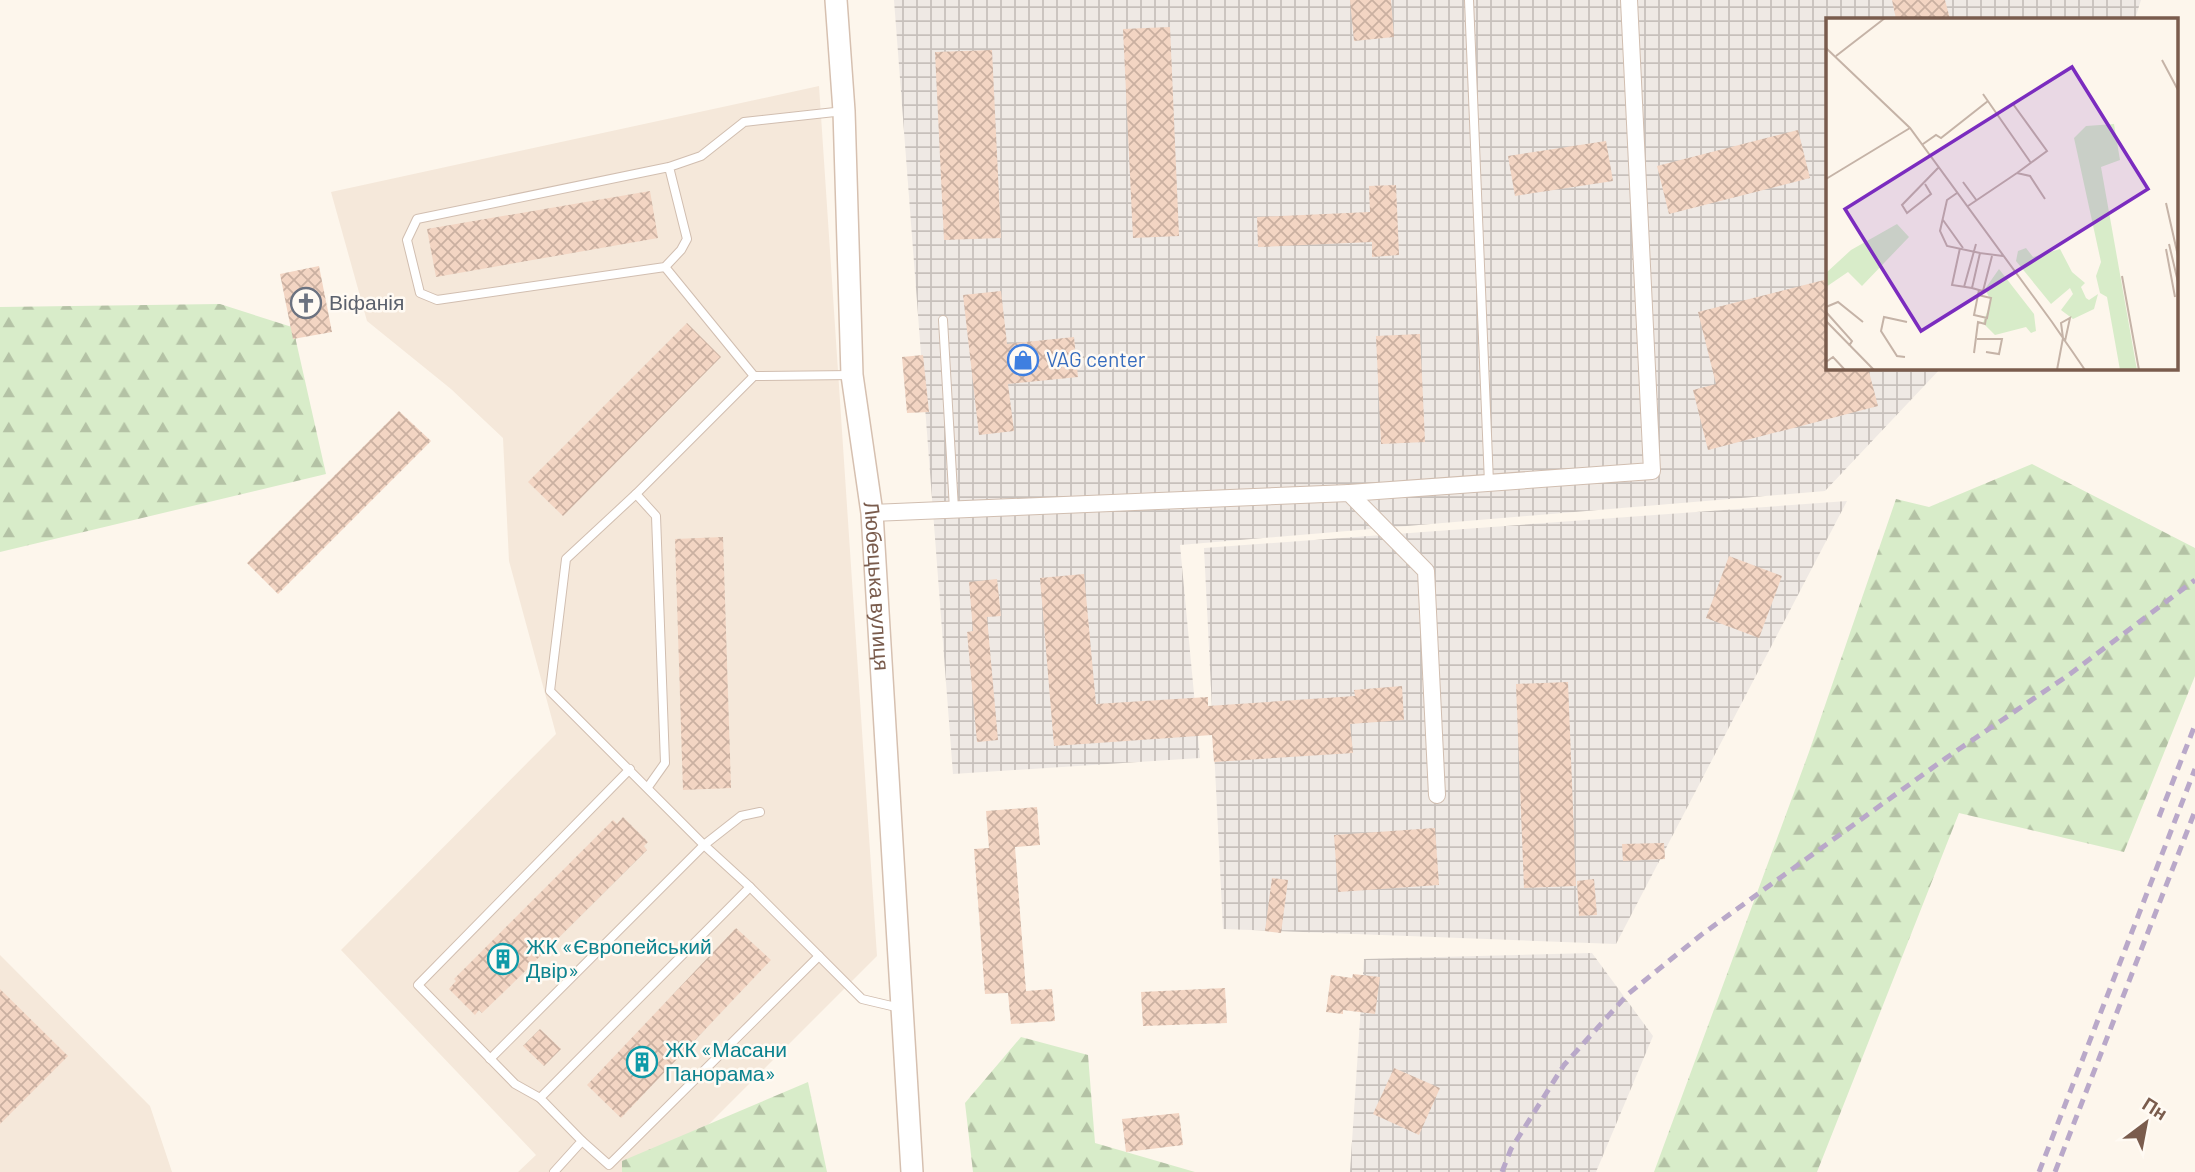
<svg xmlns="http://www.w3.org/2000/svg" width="2195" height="1172" viewBox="0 0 2195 1172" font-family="Barlow,sans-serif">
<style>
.residential{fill:#f5e8da}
.industrial{fill:url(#industrial-grid)}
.forest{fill:url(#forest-firs)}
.building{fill:url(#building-cross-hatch)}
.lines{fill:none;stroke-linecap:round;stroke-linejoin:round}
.service-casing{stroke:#d1beb0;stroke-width:10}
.minor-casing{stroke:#d1beb0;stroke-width:18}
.secondary-casing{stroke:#d6c0b0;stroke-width:24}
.service{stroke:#fff;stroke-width:8}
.minor{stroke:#fff;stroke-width:16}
.secondary{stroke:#fff;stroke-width:21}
.rail{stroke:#b9a8c9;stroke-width:5;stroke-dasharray:10 7;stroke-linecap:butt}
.labels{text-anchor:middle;stroke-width:5;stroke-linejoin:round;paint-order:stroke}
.worship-label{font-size:21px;fill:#5b616d;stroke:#fffaf3;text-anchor:start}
.shop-label{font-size:21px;fill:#366cbe;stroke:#fffaf3;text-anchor:start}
.street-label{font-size:21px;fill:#7a5c4d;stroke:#fffaf3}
.culture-label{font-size:21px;fill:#0d838f;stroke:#fffaf3;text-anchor:start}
.inset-road{fill:none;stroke:#c5b3a7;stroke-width:2}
.view{fill:#7b2cbf;fill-opacity:0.15;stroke:#7b2cbf;stroke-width:3.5}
.inset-edge{fill:none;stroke:#7a5c4d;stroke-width:3.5}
</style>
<defs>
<pattern id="industrial-grid" width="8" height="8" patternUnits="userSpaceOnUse" patternTransform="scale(1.75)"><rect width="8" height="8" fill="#efe9e4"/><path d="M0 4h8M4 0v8" fill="none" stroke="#c7c0bb"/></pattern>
<pattern id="forest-firs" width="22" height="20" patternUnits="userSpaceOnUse" patternTransform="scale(1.75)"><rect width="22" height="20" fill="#d8ecc9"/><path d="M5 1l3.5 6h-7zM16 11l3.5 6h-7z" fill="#b4c2a5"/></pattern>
<pattern id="building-cross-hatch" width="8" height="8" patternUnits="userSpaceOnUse" patternTransform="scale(1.75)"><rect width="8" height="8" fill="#f3d5c3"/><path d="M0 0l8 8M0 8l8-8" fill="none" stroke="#cab0a1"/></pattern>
</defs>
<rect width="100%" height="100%" fill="#fdf6ec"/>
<g class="residential">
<polygon points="819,86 877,956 661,1172 518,1172 536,1155 341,950 556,734 509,561 503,438 451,389 367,321 331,192"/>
<polygon points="0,955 150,1106 172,1172 0,1172"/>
</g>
<g class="industrial">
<polygon points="894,0 2141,0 2135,19 1828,19 1828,368 1941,368 1825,491 1180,545 1200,758 953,774"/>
<polygon points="1847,501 1616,944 1223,929 1204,548"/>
<polygon points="1592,953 1653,1036 1596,1172 1350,1172 1364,959"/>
</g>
<g class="forest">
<polygon points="220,304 295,328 296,341 326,474 0,552 0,307"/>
<polygon points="2032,464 2195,548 2195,676 2124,852 1959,813 1817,1172 1654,1172 1809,752 1896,499 1929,507"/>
<polygon points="1021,1037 1088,1055 1095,1143 1195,1172 973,1172 965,1103"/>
<polygon points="808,1082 827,1172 622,1172 622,1161"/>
</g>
<g class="building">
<polygon points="1350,0 1391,0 1394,37 1354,41"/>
<polygon points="1892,0 1945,0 1950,19 1896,19"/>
<polygon points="1170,27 1179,236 1133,238 1123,29"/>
<polygon points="992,50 1001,238 944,240 935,52"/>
<polygon points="1798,130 1810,178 1669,214 1657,166"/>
<polygon points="1606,141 1613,181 1515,196 1508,156"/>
<polygon points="1396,185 1399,255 1372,257 1372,242 1258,247 1257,217 1370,212 1369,186"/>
<polygon points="650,191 658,238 436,277 427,229"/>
<polygon points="319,266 332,332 293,339 280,274"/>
<polygon points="1828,279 1828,368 1868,368 1878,406 1708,450 1693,390 1716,384 1698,312"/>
<polygon points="1001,291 1007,344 1074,337 1078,377 1008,384 1014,431 979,435 963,295"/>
<polygon points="687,323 721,357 563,516 528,482"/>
<polygon points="1420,334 1425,442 1381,444 1376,336"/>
<polygon points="923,355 929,412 907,413 902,357"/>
<polygon points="399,411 431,441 278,594 247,563"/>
<polygon points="723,537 731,788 683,790 675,539"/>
<polygon points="1729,556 1782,576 1759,638 1706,618"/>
<polygon points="1084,574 1096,704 1208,697 1208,706 1355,696 1354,690 1402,686 1404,720 1350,724 1353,753 1214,762 1212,735 1054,746 1040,578"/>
<polygon points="997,579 1001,616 987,617 998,740 977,742 967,632 973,631 969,582"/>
<polygon points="1568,682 1576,886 1524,888 1516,684"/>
<polygon points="1037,807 1040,845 1015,847 1026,991 1052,989 1055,1021 1011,1024 1008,993 985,994 974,849 989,848 986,811"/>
<polygon points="623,817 648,842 644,846 647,850 508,988 482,1013 479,1010 475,1015 449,989 456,981 454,979 613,820 617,824"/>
<polygon points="1435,828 1439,885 1338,892 1334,835"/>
<polygon points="1664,843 1665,859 1623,861 1622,844"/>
<polygon points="1272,878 1288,880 1281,933 1265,931"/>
<polygon points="1594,879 1597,915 1579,916 1577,881"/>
<polygon points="736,928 771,960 621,1118 587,1085"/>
<polygon points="1353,974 1380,977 1375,1014 1343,1010 1343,1014 1326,1012 1331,975 1352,978"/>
<polygon points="1225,988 1227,1023 1143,1026 1141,992"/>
<polygon points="0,989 68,1056 0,1124"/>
<polygon points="540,1029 561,1049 544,1066 523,1046"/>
<polygon points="1394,1068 1440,1088 1419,1135 1373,1114"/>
<polygon points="1179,1113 1183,1145 1126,1152 1122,1119"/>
</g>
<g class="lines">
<g class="service-casing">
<g id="service">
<polyline points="1469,0 1489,483"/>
<polyline points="669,167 687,239 681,250 665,267 437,300 420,293 407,240 417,219 669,167 701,156 744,122 844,111"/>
<polyline points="665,267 754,376"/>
<polyline points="943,320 954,509"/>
<polyline points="636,494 656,516 665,763 648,787"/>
<polyline points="750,887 704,845 550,691 566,559 636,494 754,376 852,375"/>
<polyline points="490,1059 704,845 741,816 760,812"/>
<polyline points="540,1098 515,1084 418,985 630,769"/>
<polyline points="582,1141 609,1165 819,956"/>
<polyline points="554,1172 582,1141 540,1098 750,887 862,999 900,1008"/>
</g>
</g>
<g class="minor-casing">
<g id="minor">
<polyline points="1349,493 1652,471 1629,0"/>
<polyline points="872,513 1349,493 1426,571 1437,795"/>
</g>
</g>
<g class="secondary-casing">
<g id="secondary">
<path id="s1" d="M836 0 844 111 852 375 872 513 912 1172"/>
</g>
</g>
<use href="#service" class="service"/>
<use href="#minor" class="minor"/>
<use href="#secondary" class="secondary"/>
<g class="rail">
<polyline points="2159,817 2195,725"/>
<polyline points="1502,1172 1511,1149 1564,1065 1628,994 1701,935 1946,758 2070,674 2195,580"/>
<polyline points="2039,1172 2195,769"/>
<polyline points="2055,1172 2195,811"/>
</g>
</g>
<defs>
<g id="church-ring" transform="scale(1.575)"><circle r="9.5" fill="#fffaf3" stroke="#6b7280" stroke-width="1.5"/><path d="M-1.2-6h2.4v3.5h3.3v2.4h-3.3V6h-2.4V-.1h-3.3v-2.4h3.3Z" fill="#6b7280"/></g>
<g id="shop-ring" transform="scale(1.575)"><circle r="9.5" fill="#fffaf3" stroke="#3f7fe0" stroke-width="1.5"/><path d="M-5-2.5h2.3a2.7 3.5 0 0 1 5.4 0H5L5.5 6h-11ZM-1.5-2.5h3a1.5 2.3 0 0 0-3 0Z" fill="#3f7fe0"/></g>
<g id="building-ring" transform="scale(1.575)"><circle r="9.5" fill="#fffaf3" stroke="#0f9aa8" stroke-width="1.5"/><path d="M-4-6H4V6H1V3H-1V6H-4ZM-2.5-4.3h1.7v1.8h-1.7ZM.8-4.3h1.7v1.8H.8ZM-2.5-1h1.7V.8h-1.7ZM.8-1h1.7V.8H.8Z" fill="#0f9aa8"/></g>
</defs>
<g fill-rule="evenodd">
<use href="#church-ring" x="306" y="303"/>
<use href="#shop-ring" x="1023" y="360"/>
<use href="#building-ring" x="503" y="959"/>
<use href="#building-ring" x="642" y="1062"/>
</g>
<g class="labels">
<g class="worship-label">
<text x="329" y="310">Віфанія</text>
</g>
<g class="shop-label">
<text x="1046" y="367">VAG center</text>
</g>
<g class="street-label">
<text dy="7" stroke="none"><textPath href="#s1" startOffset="588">Любецька вулиця</textPath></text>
</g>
<g class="culture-label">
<text x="526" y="954">ЖК «Європейський<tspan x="526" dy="24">Двір»</tspan></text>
<text x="665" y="1057">ЖК «Масани<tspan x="665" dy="24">Панорама»</tspan></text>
</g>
</g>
<g transform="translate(1826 18)">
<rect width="352" height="352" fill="#fdf6ec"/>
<path d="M288 106 294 142 275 149 311 352H294L281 279 274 275 270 258 275 244 248 120 260 108ZM71 206 83 219 36 268 22 254 0 269V255L25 232ZM200 230 207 239 234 231 246 254 259 265 255 269 260 280 263 282 272 276 268 291 247 301 235 292 247 276 244 270 225 286 190 243 192 233ZM173 251 208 296 210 313 205 315 200 309 169 317 157 305 165 283 159 271Z" fill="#d8ecc9"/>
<path class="inset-road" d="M0 30 84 110 226 304 237 320 231 352M10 38 59 0M336 42 352 72M157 76 205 145M187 86 221 133 191 155M97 126 110 117 115 120 162 83M0 161 84 110M137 164 151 183M99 166 105 176 81 195 76 187 112 150M131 175 121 182 114 213 121 228 154 235M340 185 352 238M142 188 191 155 204 158 219 181M117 202 137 230M343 226 352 264M134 230 126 267 146 270M340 231 349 279M296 258 313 352M138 269 150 226M153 272 157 273 166 238M152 277 165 280 161 300 148 297 153 272 146 270 154 235 177 238M0 289 12 284 37 304M0 294 26 323 23 328M0 303 48 352M151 321H176L173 336 160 334M239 323 244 300 235 305 237 320 239 323 246 333 259 352M148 335 152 304 159 306 160 300M79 339 71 338 55 313 58 299 81 304M0 344 7 339 19 352"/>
<path class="view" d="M246 49 322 171 95 313 19 191Z"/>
<rect width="352" height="352" class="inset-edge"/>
</g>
<g transform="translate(2146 1123) rotate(32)" stroke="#fffaf3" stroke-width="5" paint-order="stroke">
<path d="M0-5L12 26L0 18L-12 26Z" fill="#7a5c4d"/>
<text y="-10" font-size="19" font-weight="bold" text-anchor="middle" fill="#7a5c4d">Пн</text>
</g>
</svg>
